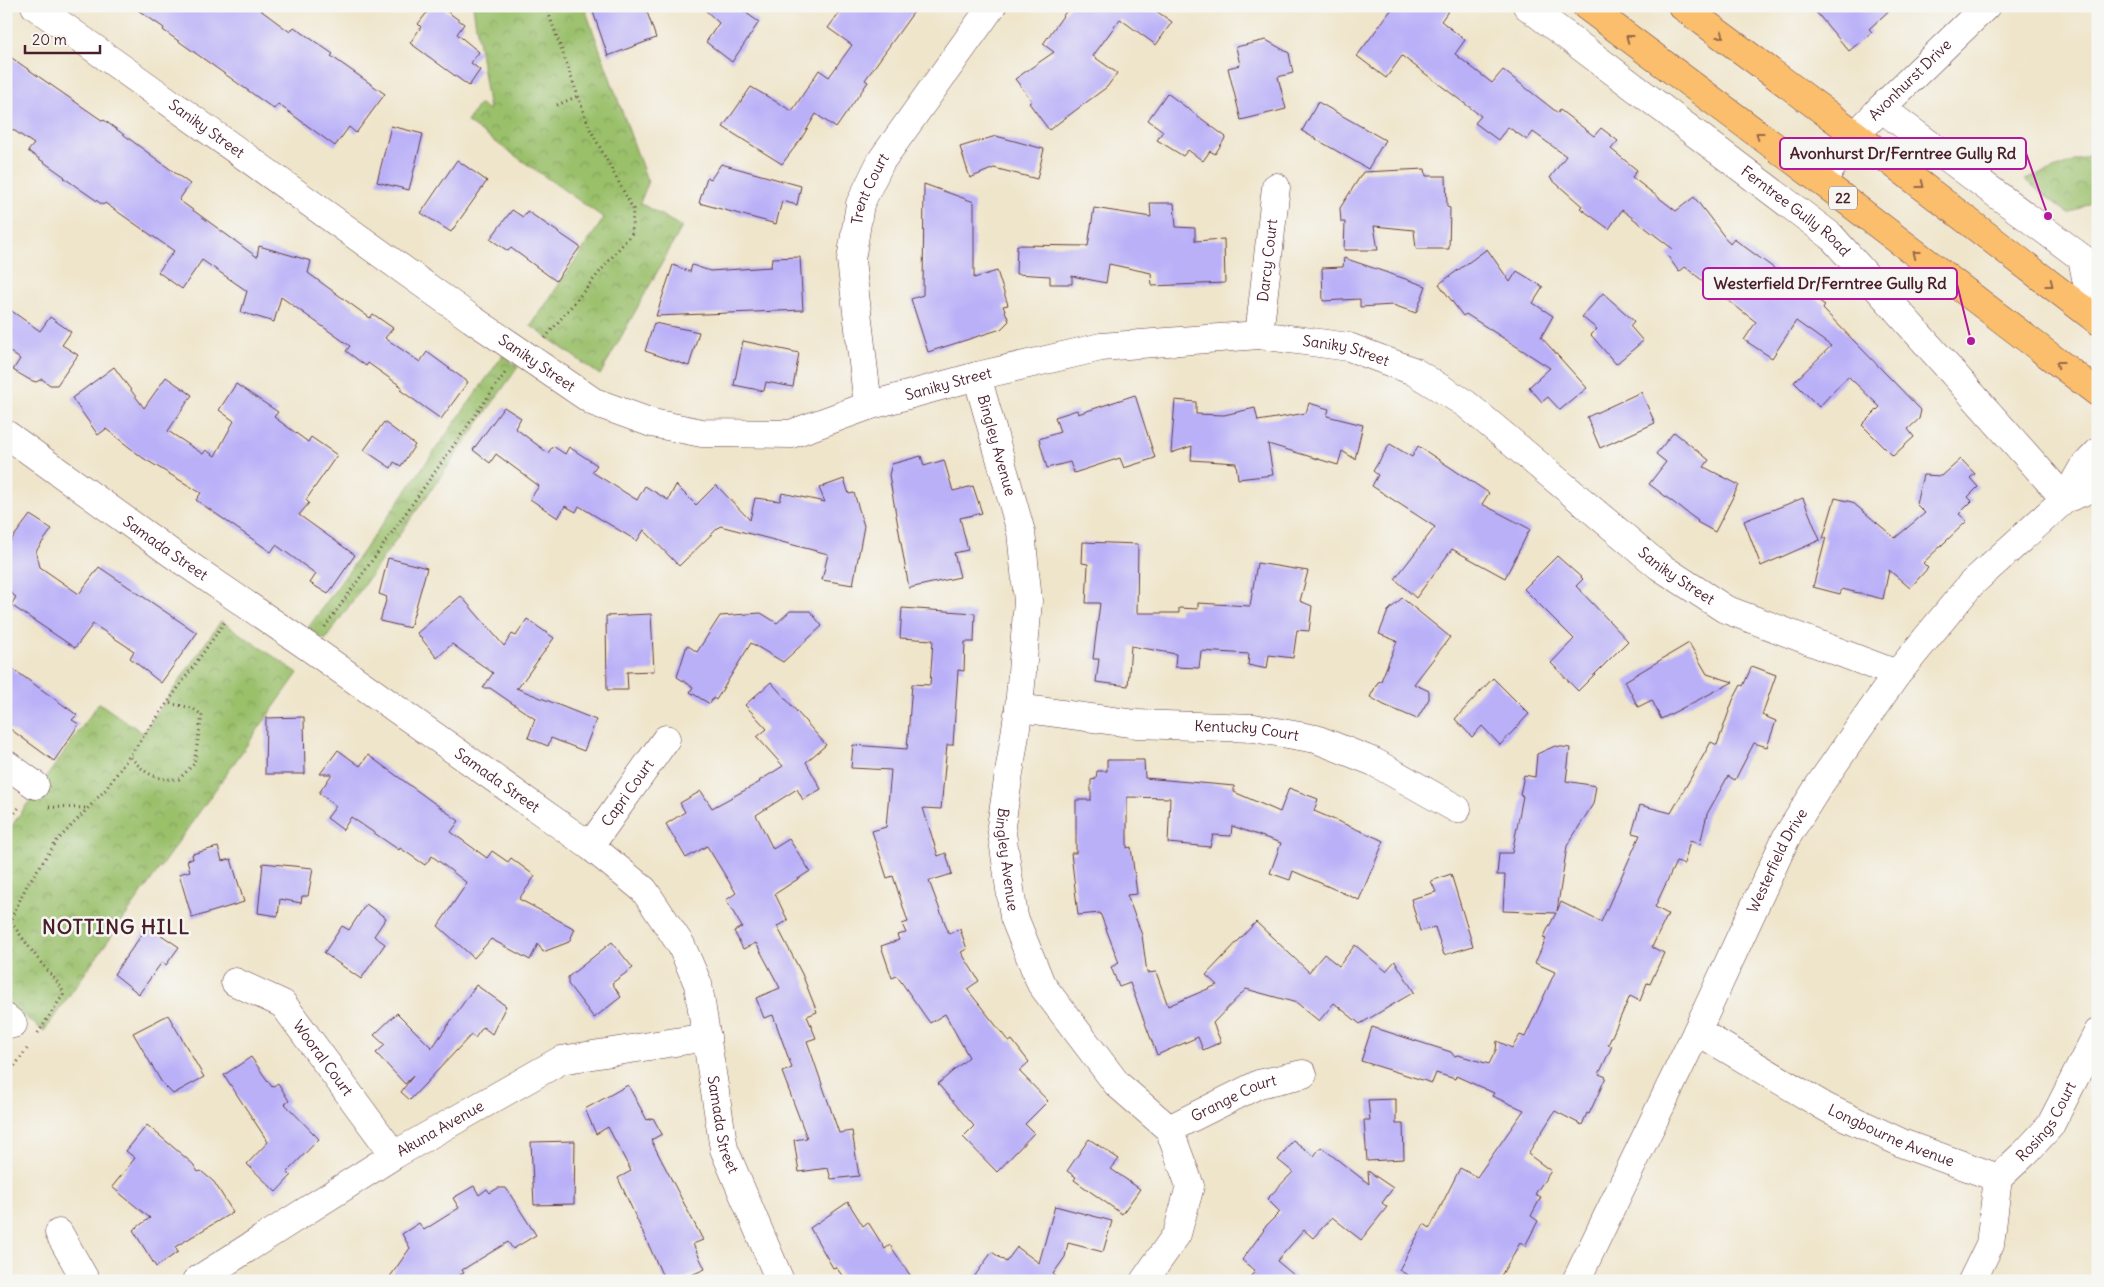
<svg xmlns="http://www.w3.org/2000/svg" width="2104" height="1287" viewBox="0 0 2104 1287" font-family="Delius,sans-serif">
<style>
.park{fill:url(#park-crowns);stroke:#72704b}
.building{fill:#bab0f8}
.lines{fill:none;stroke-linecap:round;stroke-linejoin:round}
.street-casing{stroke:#633d43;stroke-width:29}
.primary-casing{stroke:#633d43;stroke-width:29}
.path{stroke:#633d43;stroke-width:3;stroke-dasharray:1 4;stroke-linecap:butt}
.street{stroke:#fff;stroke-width:28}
.primary{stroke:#fabe6d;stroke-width:28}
.oneway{stroke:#996749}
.labels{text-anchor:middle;stroke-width:5;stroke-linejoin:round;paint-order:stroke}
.shield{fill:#f6f6f2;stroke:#7e6067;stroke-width:1}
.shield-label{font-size:14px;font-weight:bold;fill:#4a1f2b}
.street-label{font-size:15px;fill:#4a1f2b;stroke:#f6f6f2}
.district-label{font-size:20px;font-weight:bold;letter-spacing:1px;fill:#4a1f2b;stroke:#f6f6f2}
.leader{fill:none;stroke:#b5179e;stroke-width:2}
.callout-dot{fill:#b5179e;stroke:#f6f6f2;stroke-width:2}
.callout{fill:#f6f6f2;stroke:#b5179e;stroke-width:2}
.callout-label{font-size:16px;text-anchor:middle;font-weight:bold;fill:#4a1f2b}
</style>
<defs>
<pattern id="park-crowns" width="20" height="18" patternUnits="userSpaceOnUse" patternTransform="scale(1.25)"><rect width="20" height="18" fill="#9ac06b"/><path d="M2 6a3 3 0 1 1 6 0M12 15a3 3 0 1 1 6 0" fill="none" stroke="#809b58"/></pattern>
</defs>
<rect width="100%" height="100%" fill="#f6f6f2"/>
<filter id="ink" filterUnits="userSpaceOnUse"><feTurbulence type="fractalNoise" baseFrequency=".02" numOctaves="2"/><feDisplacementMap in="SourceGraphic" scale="10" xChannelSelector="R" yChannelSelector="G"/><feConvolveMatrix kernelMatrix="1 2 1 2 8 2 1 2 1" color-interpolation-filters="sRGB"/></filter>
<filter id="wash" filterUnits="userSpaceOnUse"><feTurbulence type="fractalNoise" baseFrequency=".0096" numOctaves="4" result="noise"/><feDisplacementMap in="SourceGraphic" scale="20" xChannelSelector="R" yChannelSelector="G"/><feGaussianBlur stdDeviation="1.12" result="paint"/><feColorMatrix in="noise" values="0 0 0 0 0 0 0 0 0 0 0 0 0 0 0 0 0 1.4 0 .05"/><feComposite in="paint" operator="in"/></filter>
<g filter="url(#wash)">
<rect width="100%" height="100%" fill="#efe5cb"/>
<g class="park">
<polygon points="473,6 584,6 648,183 640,203 682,227 600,375 531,326 604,218 467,122 479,104 489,110"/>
<polygon points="2098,152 2098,199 2069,214 2025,180"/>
<polygon points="503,355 518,367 325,640 308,628"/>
<polygon points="221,621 298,673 44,1031 6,1003 6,834 99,703 143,733"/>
</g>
<g id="blocks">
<g class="building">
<polygon points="132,6 255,6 290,32 294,27 333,54 331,56 385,94 356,133 349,127 335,146 278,104 274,109 163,30 164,28"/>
<polygon points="432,6 440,6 464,24 457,34 479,52 471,63 480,70 469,86 410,43 421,27 418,24"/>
<polygon points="591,6 645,6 656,38 608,56"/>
<polygon points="701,6 736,6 759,22 732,62 706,42 719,23"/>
<polygon points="844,6 918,6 865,80 868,82 836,128 816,114 801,139 782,164 723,127 751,87 792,111 819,70 829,77 852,45 828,28"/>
<polygon points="1070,6 1149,6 1172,22 1156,45 1120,19 1093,56 1117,73 1107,87 1049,130 1029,103 1032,101 1015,79 1054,52 1043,44"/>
<polygon points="1394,6 1452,6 1441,21 1465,40 1455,54 1492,83 1503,70 1558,113 1560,110 1594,136 1601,128 1618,141 1611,149 1637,170 1632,177 1676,211 1694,197 1730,244 1734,239 1786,277 1789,273 1805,285 1802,289 1825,305 1823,309 1921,410 1919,419 1908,429 1914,437 1893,456 1862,425 1880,407 1848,376 1819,407 1794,382 1831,346 1796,321 1772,358 1744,340 1756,322 1685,267 1679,272 1667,255 1673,249 1622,210 1609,229 1580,208 1582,206 1550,178 1566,156 1533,132 1527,140 1508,127 1498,140 1475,123 1481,116 1402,56 1386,78 1357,56"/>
<polygon points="1811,6 1894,6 1869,29 1872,32 1849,51"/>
<polygon points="1266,40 1289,53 1293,73 1278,77 1286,109 1241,120 1228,68 1240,65 1236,47"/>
<polygon points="6,54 103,121 104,120 190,184 179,200 257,257 259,246 311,261 308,273 370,318 373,314 393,328 385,338 420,362 427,352 468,382 441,419 400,390 402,387 368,363 366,366 346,351 350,346 281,297 274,322 241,312 247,291 202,260 182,289 158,272 174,251 105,203 103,205 64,178 65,177 28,151 34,144 6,125"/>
<polygon points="1167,93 1226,137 1215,154 1210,151 1203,161 1188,150 1183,156 1157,140 1163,131 1148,120"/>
<polygon points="1318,102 1385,140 1368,169 1302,131"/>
<polygon points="391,126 423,134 409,190 377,182"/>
<polygon points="996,136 1044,149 1037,179 994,168 970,178 960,147"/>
<polygon points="457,160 487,181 451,232 421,213"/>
<polygon points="721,164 801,186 797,205 782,201 776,224 699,203 707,177 711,179"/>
<polygon points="1425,169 1426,176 1446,176 1447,207 1450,208 1449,249 1416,249 1414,230 1374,226 1378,250 1344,250 1345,222 1341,222 1340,208 1363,172"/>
<polygon points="924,184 974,202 974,278 997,271 1008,305 1003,306 1009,321 1001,329 928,352 911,299 923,295"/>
<polygon points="1150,203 1174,203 1176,227 1195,228 1195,241 1224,239 1225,283 1152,286 1151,273 1109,264 1106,283 1072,276 1072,284 1050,284 1050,276 1016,274 1017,245 1088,246 1094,208 1151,217"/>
<polygon points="512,210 523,217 527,211 580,247 556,281 511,248 508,251 490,239"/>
<polygon points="1487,249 1510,282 1517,271 1543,287 1533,303 1553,316 1541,337 1587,388 1560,410 1548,397 1542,402 1529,387 1550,368 1466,314 1463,316 1439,284"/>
<polygon points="800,257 803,310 656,316 673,265 690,272 692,265 710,271 771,267 772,258"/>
<polygon points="1344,258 1426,286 1416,313 1393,305 1360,307 1360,299 1323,301 1322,268 1343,267"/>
<polygon points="1603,293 1634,321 1630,326 1643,341 1616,364 1591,335 1597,329 1582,317"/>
<polygon points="6,307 40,331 50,317 71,332 62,345 78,355 57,385 50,385 42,379 36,382 30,380 13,370 20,359 6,349"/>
<polygon points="654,323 699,332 689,366 645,351"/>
<polygon points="743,341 799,353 793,387 766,382 764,391 734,385"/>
<polygon points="114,367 144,408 166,377 192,395 168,431 203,454 206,450 215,456 234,421 219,410 236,384 278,412 274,417 308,442 311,437 337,455 306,500 309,503 299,515 355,555 328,594 310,583 316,574 276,545 271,552 196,500 201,493 143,458 106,429 98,435 72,398"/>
<polygon points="1641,392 1655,423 1600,448 1587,417"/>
<polygon points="1135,395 1155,458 1124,468 1120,458 1074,473 1070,462 1047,468 1039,439 1060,432 1055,417 1077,410 1078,414"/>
<polygon points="1175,400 1196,402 1196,414 1224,415 1255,408 1258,421 1306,413 1309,403 1329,409 1327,416 1363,425 1355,459 1342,451 1338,465 1268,444 1273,475 1238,479 1236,463 1191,460 1192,446 1171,453"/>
<polygon points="504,407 521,418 515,428 548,453 553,446 565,454 569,447 597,465 592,472 637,500 645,486 668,500 676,485 696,505 716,485 750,520 755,498 780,501 782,493 825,502 819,488 844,479 849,494 854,493 864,526 853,585 822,580 828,554 720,526 679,566 644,530 637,541 579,506 576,512 565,506 558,518 530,499 539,486 496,454 490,463 473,450"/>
<polygon points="384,422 415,445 401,466 394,462 391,468 364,450"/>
<polygon points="1674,432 1709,460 1704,467 1739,485 1715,532 1697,522 1698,521 1649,484 1666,462 1656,454"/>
<polygon points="1390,444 1412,457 1418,446 1489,493 1482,504 1530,529 1505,578 1452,549 1416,598 1395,579 1435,527 1372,486 1378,475 1373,471"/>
<polygon points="921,456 924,466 944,460 953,491 973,486 982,513 960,518 968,550 954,553 960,577 909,588 889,475 892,464"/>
<polygon points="1961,459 1975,474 1970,478 1978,487 1968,497 1972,501 1959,514 1967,521 1923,563 1928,568 1910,588 1889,570 1883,599 1842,589 1840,594 1813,587 1826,537 1823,539 1835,498 1852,502 1895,538 1925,513 1916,504 1923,475 1942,476"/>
<polygon points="1803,498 1820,540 1761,566 1744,521"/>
<polygon points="30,515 52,529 36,551 40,567 79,594 99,567 197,633 161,683 130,658 134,651 93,624 75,648 11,605 16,597 6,589 6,547"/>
<polygon points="1083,542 1138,544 1137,613 1179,613 1179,608 1198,609 1198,603 1250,606 1257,563 1308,571 1300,601 1312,606 1309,631 1297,630 1293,658 1269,655 1267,669 1248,665 1249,654 1201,651 1199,668 1175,667 1176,654 1131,646 1128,686 1096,682 1099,659 1093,659 1100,603 1086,603 1088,564 1082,563"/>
<polygon points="1557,556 1583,579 1576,586 1628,641 1578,691 1551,663 1574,639 1524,589"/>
<polygon points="388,558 427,568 410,628 380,621 387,597 379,594"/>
<polygon points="461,596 504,646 512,634 516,636 527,619 554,638 518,688 516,688 596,720 584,751 551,738 548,746 528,738 535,719 490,688 483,688 493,673 452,644 437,658 417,633"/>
<polygon points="1402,598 1450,637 1414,684 1429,691 1429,699 1417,719 1384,705 1370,697 1378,682 1381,681 1397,641 1379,634 1388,611"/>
<polygon points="902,608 975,613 974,642 965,642 964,671 958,670 953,745 947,745 941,809 923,808 938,856 946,853 952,874 929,881 949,934 960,929 967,949 961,952 979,981 967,989 1009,1042 1012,1040 1029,1062 1019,1071 1048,1101 1025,1124 1034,1133 997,1172 963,1137 974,1126 938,1084 969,1057 945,1014 930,1023 897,976 892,978 881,946 899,940 897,935 906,933 902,924 908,922 893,876 887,878 872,831 886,827 891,770 851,768 853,745 907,749 912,684 930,685 933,640 900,638"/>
<polygon points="790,611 810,611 822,626 783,662 751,643 716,700 713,698 710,704 690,692 693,687 677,677 687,645 697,652 720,616 761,613 777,623"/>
<polygon points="651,614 654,671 627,672 628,690 607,690 606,616"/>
<polygon points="1689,643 1707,674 1733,682 1661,719 1652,700 1638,707 1625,681"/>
<polygon points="6,664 77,715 72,720 79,724 54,761 6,726"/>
<polygon points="1752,666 1776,675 1762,715 1776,721 1767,747 1754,743 1735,780 1728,776 1707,814 1700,844 1690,841 1684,864 1676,862 1655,907 1668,914 1652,947 1664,953 1650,984 1647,983 1640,1001 1630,996 1608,1045 1612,1046 1599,1074 1606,1077 1589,1114 1587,1113 1582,1125 1555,1111 1528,1154 1551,1171 1535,1194 1541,1197 1531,1216 1538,1221 1525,1246 1520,1243 1498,1281 1418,1281 1399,1270 1424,1224 1430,1228 1460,1168 1477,1177 1524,1110 1492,1096 1494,1093 1456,1076 1455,1079 1436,1073 1432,1083 1361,1061 1372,1027 1451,1052 1454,1056 1458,1055 1489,1064 1496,1050 1497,1041 1512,1048 1520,1035 1525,1037 1555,972 1535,963 1546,939 1543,938 1556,913 1503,911 1505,875 1497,875 1499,853 1512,853 1523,796 1520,795 1524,775 1535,777 1537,754 1555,746 1570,748 1566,781 1596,786 1593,804 1567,846 1557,911 1561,902 1601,922 1640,835 1632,833 1640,805 1671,813 1711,742 1717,745 1733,700 1741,685 1743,686"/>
<polygon points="1493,678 1529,714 1500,745 1482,726 1472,737 1455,719"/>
<polygon points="771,682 826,745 806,762 821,789 803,800 797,789 756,815 773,849 789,839 810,871 775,894 788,921 777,926 802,974 817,1012 807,1016 816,1038 807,1041 839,1133 852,1131 859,1176 831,1179 828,1168 799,1172 794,1140 807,1138 782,1072 792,1068 773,1015 764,1018 756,998 780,988 756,943 743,949 734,931 742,927 726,900 736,893 707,846 686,858 666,824 685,812 680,803 701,791 712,808 760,782 759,781 783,766 757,737 767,729 745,705"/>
<polygon points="304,717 305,774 265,774 266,718"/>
<polygon points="338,750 360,766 368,755 459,821 451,832 487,858 492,851 508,862 511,858 535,876 519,899 575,929 569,942 543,952 538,944 530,960 491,939 474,958 438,926 467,883 432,856 425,865 400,848 399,850 351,817 343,830 327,818 336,806 319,793 332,774 320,774"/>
<polygon points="1107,760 1144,760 1145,778 1234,786 1234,792 1280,812 1289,788 1318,799 1314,811 1384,841 1359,900 1293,871 1290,880 1270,873 1281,843 1232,826 1231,836 1213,835 1210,847 1168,843 1170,798 1127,797 1127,848 1131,847 1137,894 1127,895 1142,935 1147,973 1156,972 1168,1006 1217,985 1206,975 1256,922 1309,972 1324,954 1339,966 1355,945 1386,971 1395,961 1414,992 1360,1024 1334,1003 1319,1021 1297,1003 1246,989 1213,1023 1221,1042 1203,1050 1198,1037 1157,1055 1130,983 1119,987 1111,967 1119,963 1100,913 1078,915 1071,853 1076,853 1076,800 1091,800 1091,780 1096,779 1097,771 1107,771"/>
<polygon points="218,847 222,861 231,859 244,902 192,918 179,874 190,871 187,860 193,859 192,854"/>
<polygon points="263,863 313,868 308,896 302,896 301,903 280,899 278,916 258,913"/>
<polygon points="1451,874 1473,946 1444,955 1435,927 1420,931 1411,899 1436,892 1431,881"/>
<polygon points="366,904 386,918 374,936 385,944 361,979 324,953 342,926 349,930"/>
<polygon points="148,926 179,947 166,965 162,962 139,994 114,974"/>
<polygon points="612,942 633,968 612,983 621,997 594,1018 568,984 568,977"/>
<polygon points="476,985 506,1006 492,1034 483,1027 475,1038 471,1035 410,1100 401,1092 413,1076 405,1084 376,1053 385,1045 374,1035 397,1013 432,1048"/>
<polygon points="168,1015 204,1077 173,1094 162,1083 133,1033"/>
<polygon points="251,1057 272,1087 278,1083 289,1101 285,1104 319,1139 287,1172 291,1176 276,1192 247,1164 268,1142 224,1075"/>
<polygon points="628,1085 647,1120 653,1118 662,1134 651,1140 703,1240 693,1244 705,1269 678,1281 665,1281 618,1178 631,1171 608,1127 596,1134 585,1109"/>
<polygon points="1396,1099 1396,1124 1403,1124 1404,1159 1367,1161 1364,1120 1370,1120 1368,1100"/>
<polygon points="147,1125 193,1164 198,1172 201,1171 214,1182 233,1212 175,1247 178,1252 156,1267 133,1230 150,1218 112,1187 135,1158 126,1151"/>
<polygon points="1089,1139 1119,1159 1111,1169 1140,1189 1122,1214 1074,1180 1076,1177 1067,1171"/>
<polygon points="1293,1140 1314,1156 1321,1147 1369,1184 1368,1171 1393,1188 1382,1203 1387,1207 1361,1240 1332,1217 1313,1238 1304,1230 1277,1261 1301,1281 1247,1281 1255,1271 1242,1260 1264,1230 1263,1229 1280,1212 1267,1199 1293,1172 1278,1160"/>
<polygon points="575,1141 574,1204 534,1205 531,1142"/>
<polygon points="474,1186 479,1195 487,1189 490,1193 498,1188 506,1188 536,1235 513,1249 508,1242 462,1270 464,1273 449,1281 387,1281 410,1248 402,1234 419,1223 424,1230 459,1208 453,1198"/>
<polygon points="848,1202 863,1226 868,1222 885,1249 890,1245 914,1281 846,1281 836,1267 833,1268 810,1228"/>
<polygon points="1055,1206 1112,1221 1103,1252 1068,1243 1065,1257 1053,1274 1061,1281 971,1281 992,1252 1006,1262 1017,1247 1039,1263"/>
</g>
</g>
</g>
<g filter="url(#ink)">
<use href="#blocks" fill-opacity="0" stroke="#633d43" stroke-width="1"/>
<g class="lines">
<g class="street-casing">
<g id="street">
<path id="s1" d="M35 6 472 319 594 402 652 423 702 433 791 434 868 406 977 376 1101 347 1259 335 1349 347 1413 371 1466 404 1659 566 1725 609 1897 674"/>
<path id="s2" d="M1527 6 1831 236 2065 499"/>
<polyline points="1881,108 2098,270"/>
<path id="s3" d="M1821 181 1856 135 1881 108 1986 6"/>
<polyline points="2082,258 2094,318"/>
<path id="s4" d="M1259 335 1276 187"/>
<path id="s5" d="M977 376 1021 532 1028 601 1019 708 1001 826 1014 917 1041 984 1117 1084 1169 1129 1190 1186 1177 1234 1144 1281"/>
<path id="s6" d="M868 406 851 260 860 204 881 161 992 6"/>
<path id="s7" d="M6 434 171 553 310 648 590 846 644 890 681 945 698 984 724 1149 780 1281"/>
<polyline points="2065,499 2082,469 2098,452"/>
<path id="s8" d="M1019 708 1136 724 1254 728 1316 739 1374 762 1457 809"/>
<polyline points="6,764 35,785"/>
<path id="s9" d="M590 846 666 739"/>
<path id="s10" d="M235 982 283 1004 394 1155"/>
<polyline points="6,1018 13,1024"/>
<path id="s11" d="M1697 1031 1827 1108 1904 1144 1998 1178"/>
<path id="s12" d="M1169 1129 1259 1084 1303 1074"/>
<path id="s13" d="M1998 1178 2026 1152 2050 1126 2098 1032"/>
<polyline points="59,1233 86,1281"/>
<path id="s14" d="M196 1281 394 1155 561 1060 707 1037"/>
<path id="s15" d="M1576 1281 1697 1031 1786 838 1820 784 1897 674 1971 584 2065 499 2098 486"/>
<polyline points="1972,1281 1990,1244 1998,1178"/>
</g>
</g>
<g class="primary-casing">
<g id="primary">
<polyline points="1586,6 1821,181 2098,393"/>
<polyline points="1682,6 1856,135 2098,321"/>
</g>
</g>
<g class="path">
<polyline points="557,105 578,96"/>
<polyline points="545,338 632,233 633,209 589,127 546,6"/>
<polyline points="325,627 505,373"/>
<path d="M131 757C144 774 158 781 179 779L194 764 202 715 192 708 168 703"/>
<polyline points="49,807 87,808"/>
<polyline points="6,825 20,806"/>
<polyline points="38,1033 63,995 62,988 38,959 10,921 27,885 57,841 106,789 225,622"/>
<polyline points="6,1078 29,1046"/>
</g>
<use href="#street" class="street"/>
<use href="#primary" class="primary"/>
</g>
<defs><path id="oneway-chevron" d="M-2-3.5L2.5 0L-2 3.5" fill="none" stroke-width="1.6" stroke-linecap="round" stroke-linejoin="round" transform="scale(1.25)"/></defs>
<g class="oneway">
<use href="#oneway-chevron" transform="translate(1721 35) rotate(36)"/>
<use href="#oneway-chevron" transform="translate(1629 38) rotate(-143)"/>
<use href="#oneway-chevron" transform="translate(1759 135) rotate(-143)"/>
<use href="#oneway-chevron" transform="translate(1921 185) rotate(38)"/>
<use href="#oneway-chevron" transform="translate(1916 254) rotate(-142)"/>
<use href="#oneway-chevron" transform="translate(2050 284) rotate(38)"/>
<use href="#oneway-chevron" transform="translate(2059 364) rotate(-143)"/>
</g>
</g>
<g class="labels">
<rect class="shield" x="1829" y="186.5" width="28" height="23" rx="4"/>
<g class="shield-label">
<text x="1843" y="203">22</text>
</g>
<g class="street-label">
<text dy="5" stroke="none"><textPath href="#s3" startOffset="135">Avonhurst Drive</textPath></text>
<text dy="5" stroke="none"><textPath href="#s1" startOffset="211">Saniky Street</textPath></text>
<text dy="5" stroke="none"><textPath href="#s6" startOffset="221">Trent Court</textPath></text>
<text dy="5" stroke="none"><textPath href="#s2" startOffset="338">Ferntree Gully Road</textPath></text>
<text dy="5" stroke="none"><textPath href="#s4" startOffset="75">Darcy Court</textPath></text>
<text dy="5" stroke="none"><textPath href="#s1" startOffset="1456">Saniky Street</textPath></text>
<text dy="5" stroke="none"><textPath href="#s1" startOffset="616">Saniky Street</textPath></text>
<text dy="5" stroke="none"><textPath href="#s1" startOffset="1052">Saniky Street</textPath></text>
<text dy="5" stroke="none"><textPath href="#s5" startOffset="72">Bingley Avenue</textPath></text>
<text dy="5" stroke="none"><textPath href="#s7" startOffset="196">Samada Street</textPath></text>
<text dy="5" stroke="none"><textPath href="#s1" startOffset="1861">Saniky Street</textPath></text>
<text dy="5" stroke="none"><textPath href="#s8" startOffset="229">Kentucky Court</textPath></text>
<text dy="5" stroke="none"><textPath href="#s7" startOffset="601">Samada Street</textPath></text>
<text dy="5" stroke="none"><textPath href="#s9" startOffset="65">Capri Court</textPath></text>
<text dy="5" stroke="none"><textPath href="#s5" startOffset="492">Bingley Avenue</textPath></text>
<text dy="5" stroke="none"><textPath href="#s15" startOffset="466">Westerfield Drive</textPath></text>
<text dy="5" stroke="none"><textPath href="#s10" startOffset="120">Wooral Court</textPath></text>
<text dy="5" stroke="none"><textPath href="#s12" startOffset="72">Grange Court</textPath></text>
<text dy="5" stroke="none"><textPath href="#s13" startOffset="75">Rosings Court</textPath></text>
<text dy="5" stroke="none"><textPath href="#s7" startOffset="1036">Samada Street</textPath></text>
<text dy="5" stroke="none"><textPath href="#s14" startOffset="288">Akuna Avenue</textPath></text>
<text dy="5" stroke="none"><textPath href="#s11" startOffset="221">Longbourne Avenue</textPath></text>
</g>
<g class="district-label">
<text x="116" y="934">NOTTING HILL</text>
</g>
</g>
<path class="leader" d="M2048 216L2026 153M1971 341L1957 284"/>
<g class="callout-dot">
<circle cx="2048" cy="216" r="5"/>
<circle cx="1971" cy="341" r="5"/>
</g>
<g class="callout">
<rect x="1780" y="138" width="246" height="31" rx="5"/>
<rect x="1703" y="268" width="254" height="31" rx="5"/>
</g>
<g class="callout-label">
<text x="1903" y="159">Avonhurst Dr/Ferntree Gully Rd</text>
<text x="1830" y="289">Westerfield Dr/Ferntree Gully Rd</text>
</g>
<rect width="2104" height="1287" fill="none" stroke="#f6f6f2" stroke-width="25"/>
<path d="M25 45v8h75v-8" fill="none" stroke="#4a1f2b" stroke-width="2.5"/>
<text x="32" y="45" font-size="15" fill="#4a1f2b" stroke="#f6f6f2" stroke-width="4" paint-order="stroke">20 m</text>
</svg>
